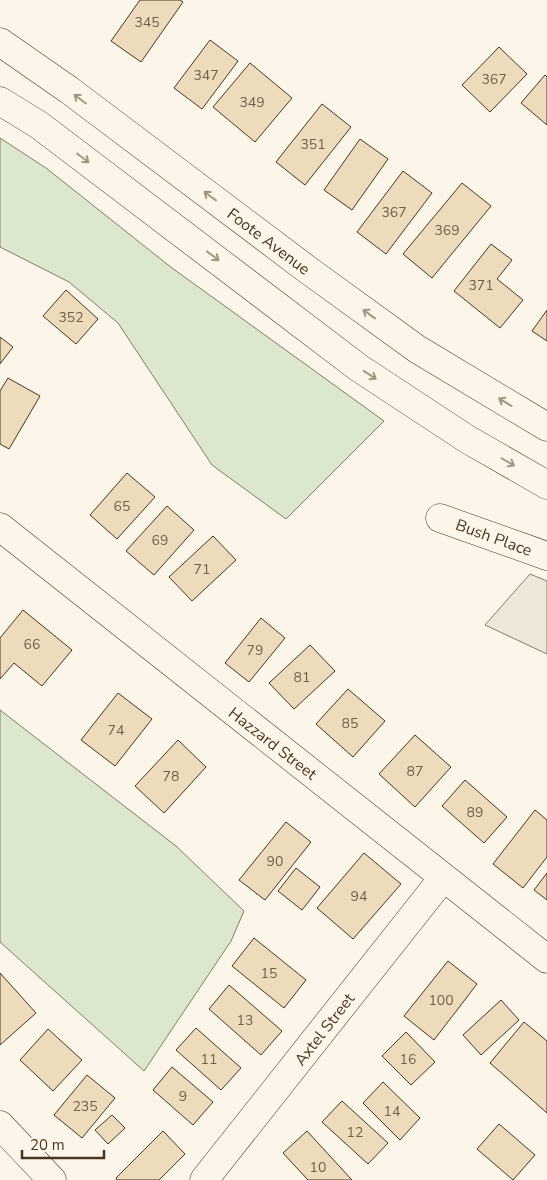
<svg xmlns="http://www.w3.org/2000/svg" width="547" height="1180" viewBox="0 0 547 1180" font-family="'Nunito Sans',sans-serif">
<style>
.green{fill:#dce7d0;stroke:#887966}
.parking{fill:#ede7d9;stroke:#887966}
.building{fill:#ecdcbc;stroke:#4a3520}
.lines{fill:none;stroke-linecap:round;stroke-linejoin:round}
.minor-casing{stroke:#4a3520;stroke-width:29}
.highway-casing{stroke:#4a3520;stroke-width:29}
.minor{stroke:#fbf6e9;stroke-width:28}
.highway{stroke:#fbf6e9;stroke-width:28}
.oneway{stroke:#a29684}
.labels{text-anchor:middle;stroke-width:4;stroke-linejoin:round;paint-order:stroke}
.number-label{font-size:14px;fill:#725f47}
.street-label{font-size:16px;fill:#4a3520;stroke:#fbf6e9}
</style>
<rect width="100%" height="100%" fill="#fbf6e9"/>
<g class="green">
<polygon points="0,138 46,168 172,268 384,421 286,519 212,465 118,323 69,282 0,247"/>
<polygon points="0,710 176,846 244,911 231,941 144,1071 0,942"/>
</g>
<polygon class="parking" points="530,574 547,581 547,654 485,625"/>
<g class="building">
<polygon points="140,0 180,0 183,2 141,62 111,41"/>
<polygon points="210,40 238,61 202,109 174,88"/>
<polygon points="499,47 527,74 490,112 462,85"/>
<polygon points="250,63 292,98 255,142 213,107"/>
<polygon points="545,75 547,77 547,125 521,103"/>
<polygon points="322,104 351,127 305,185 276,162"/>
<polygon points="360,139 388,159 352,210 324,190"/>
<polygon points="403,171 432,193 386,254 357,232"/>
<polygon points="462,183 491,206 432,278 403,254"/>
<polygon points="491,244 512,260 497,279 523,300 500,328 454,291"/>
<polygon points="66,290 98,319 76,344 43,316"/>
<polygon points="547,310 547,341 532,331"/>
<polygon points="0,337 13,347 0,364"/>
<polygon points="8,378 40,396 9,449 0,444 0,391"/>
<polygon points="127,473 155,497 117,539 90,515"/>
<polygon points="167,506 194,530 154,575 126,551"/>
<polygon points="213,536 236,560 192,601 169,577"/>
<polygon points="23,610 72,650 42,686 14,663 0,679 0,638"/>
<polygon points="261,618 285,638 249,682 225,663"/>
<polygon points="310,645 335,671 294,709 269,683"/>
<polygon points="348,689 385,721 353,757 316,724"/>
<polygon points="118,693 152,719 115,766 81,740"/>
<polygon points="415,735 451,767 415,807 379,774"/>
<polygon points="178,740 206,767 164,813 135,786"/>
<polygon points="465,780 507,817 484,843 442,806"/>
<polygon points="535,810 547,820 547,857 523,888 493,864"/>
<polygon points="286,822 311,842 265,900 239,880"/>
<polygon points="364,853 401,884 353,939 317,908"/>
<polygon points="296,868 320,887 302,910 278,891"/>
<polygon points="547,873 547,900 534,890"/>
<polygon points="254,938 306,980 284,1008 232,966"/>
<polygon points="448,961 477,984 434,1040 404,1016"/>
<polygon points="0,973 36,1013 0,1045"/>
<polygon points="229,985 282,1031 261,1055 209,1009"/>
<polygon points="501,1000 519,1020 481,1055 463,1035"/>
<polygon points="524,1022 547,1041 547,1113 490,1063"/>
<polygon points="196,1028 241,1068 221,1090 176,1050"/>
<polygon points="48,1029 82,1060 53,1091 20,1060"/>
<polygon points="406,1032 435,1062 411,1085 382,1056"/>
<polygon points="172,1067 213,1102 193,1125 153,1090"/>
<polygon points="87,1075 115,1098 82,1138 54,1115"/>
<polygon points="383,1082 420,1118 400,1140 363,1103"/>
<polygon points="342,1101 388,1143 368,1164 322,1122"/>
<polygon points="112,1115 125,1128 108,1144 95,1130"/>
<polygon points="499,1124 535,1155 513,1180 477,1149"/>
<polygon points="163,1131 185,1154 159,1180 117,1180 116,1178"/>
<polygon points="307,1131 352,1180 308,1180 283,1153"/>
</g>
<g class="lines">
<g class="minor-casing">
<g id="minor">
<polyline points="440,518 547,556"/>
<polyline points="0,527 547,959"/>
<polyline points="0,1125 52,1180"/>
<polyline points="204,1180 443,878"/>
</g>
</g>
<g class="highway-casing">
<g id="highway">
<polyline points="0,42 69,90 308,270 417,349 547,427"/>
<polyline points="0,101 39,125 359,368 467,439 547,485"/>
</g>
</g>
<use href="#minor" class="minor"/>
<use href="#highway" class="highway"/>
</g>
<defs><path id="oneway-shaft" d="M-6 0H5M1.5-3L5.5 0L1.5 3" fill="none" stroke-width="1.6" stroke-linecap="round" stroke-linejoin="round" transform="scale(1.25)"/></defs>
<g class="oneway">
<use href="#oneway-shaft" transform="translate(80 99) rotate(-143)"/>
<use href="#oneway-shaft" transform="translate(83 158) rotate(37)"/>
<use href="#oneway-shaft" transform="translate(210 196) rotate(-143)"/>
<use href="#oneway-shaft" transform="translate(213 256) rotate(37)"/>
<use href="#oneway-shaft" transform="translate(369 314) rotate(-144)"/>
<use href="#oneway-shaft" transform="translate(370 375) rotate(33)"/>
<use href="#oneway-shaft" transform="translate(505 402) rotate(-149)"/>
<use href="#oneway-shaft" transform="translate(508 462) rotate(30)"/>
</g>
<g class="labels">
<g class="number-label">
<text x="147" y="27">345</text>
<text x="206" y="80">347</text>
<text x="494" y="84">367</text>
<text x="252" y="107">349</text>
<text x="313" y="149">351</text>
<text x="394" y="217">367</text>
<text x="447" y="235">369</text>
<text x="481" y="290">371</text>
<text x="71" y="322">352</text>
<text x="122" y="511">65</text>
<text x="160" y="545">69</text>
<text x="202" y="574">71</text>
<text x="32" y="649">66</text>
<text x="255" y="655">79</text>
<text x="302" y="682">81</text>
<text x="350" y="728">85</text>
<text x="116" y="735">74</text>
<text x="415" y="776">87</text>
<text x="171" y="781">78</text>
<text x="475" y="817">89</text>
<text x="275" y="866">90</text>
<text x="359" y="901">94</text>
<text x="269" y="978">15</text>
<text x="441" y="1005">100</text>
<text x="245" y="1025">13</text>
<text x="209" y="1064">11</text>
<text x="408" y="1064">16</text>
<text x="183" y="1101">9</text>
<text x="85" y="1111">235</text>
<text x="392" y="1116">14</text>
<text x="355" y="1137">12</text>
<text x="318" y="1172">10</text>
</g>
<g class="street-label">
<text transform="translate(269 241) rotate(37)" y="6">Foote Avenue</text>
<text transform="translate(494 537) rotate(20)" y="6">Bush Place</text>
<text transform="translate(273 743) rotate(38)" y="6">Hazzard Street</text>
<text transform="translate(324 1029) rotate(-52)" y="6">Axtel Street</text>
</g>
</g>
<path d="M22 1150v8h82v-8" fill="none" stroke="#4a3520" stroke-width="2.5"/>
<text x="30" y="1150" font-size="15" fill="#4a3520" stroke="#fbf6e9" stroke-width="4" paint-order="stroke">20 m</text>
</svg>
